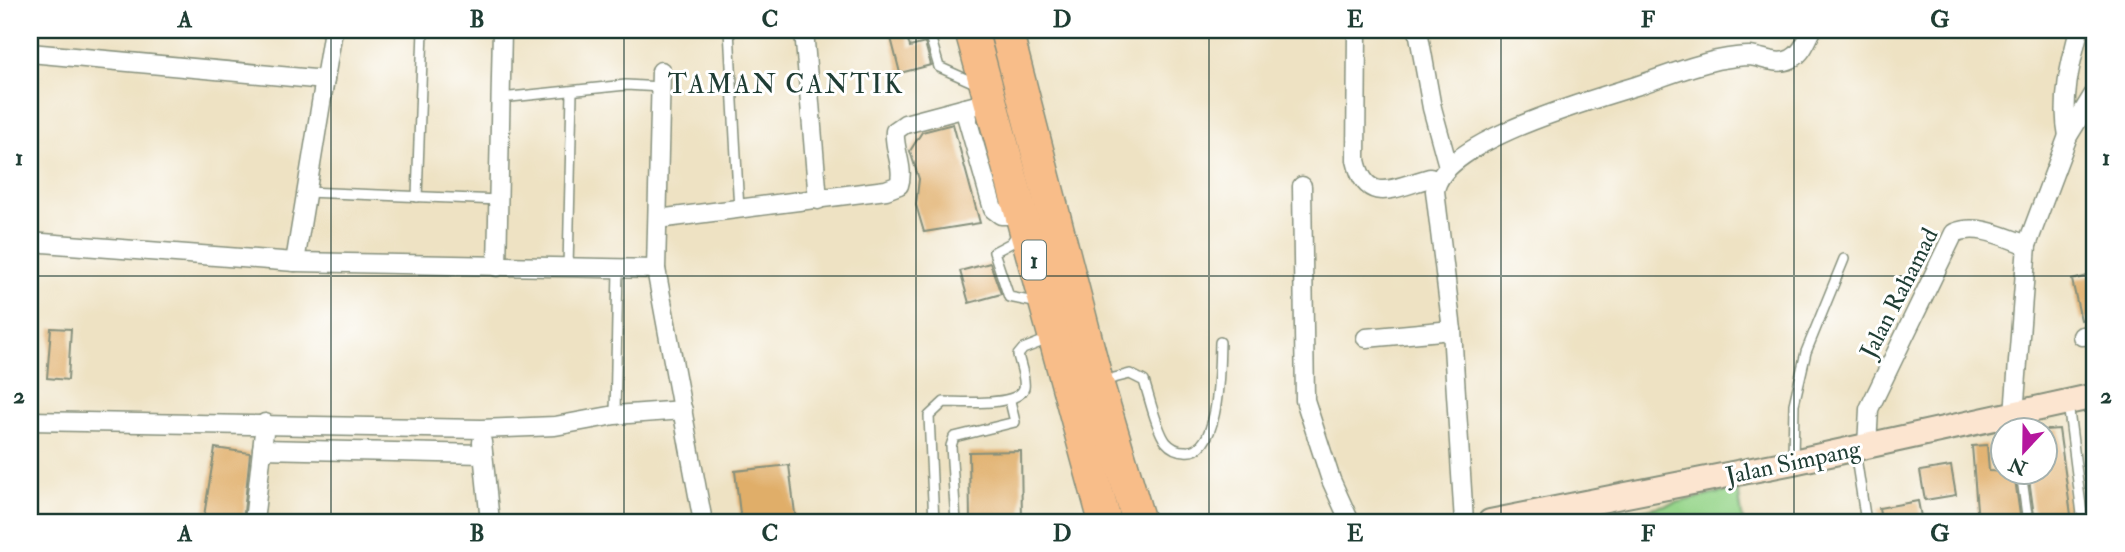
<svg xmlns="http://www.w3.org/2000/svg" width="2125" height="552" viewBox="0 0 2125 552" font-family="'IM FELL Double Pica',serif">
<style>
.green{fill:#97d58b;stroke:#5b8960;stroke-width:2}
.building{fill:#e0ae69}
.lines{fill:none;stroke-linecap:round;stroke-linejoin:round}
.lane-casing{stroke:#86907c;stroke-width:12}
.street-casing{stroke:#86907c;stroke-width:21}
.secondary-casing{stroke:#86907c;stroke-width:28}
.highway-casing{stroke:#86907c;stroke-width:35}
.lane{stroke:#fff;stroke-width:9}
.street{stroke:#fff;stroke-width:18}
.secondary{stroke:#fce5d0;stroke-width:24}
.highway{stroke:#f8bd89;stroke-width:32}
.grid{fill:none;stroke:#1f3d34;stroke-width:2;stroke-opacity:0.55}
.labels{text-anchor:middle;stroke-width:6;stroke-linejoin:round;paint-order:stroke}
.shield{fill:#fff;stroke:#627771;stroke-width:2}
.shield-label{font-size:23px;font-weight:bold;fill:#1f3d34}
.street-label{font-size:24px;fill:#1f3d34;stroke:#fff}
.neighbourhood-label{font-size:26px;letter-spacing:2px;fill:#1f3d34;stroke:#fff}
.neatline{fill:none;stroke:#1f3d34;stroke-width:2.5}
.grid-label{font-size:23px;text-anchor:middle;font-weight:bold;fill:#1f3d34}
</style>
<rect width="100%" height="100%" fill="#fff"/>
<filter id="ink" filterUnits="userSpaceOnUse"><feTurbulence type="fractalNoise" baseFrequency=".0143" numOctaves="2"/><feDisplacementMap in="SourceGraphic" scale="14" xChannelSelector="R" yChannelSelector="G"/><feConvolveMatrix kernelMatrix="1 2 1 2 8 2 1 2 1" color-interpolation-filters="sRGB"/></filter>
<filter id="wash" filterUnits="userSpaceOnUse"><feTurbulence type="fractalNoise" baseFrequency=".00686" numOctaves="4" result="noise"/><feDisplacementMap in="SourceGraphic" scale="28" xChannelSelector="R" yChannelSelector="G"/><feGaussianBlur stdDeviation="1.57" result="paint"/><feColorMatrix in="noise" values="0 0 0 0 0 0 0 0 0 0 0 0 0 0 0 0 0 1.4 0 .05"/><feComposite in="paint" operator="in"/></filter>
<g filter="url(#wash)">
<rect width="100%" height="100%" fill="#eee2c3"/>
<polygon class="green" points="1738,489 1743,522 1588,522"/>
<g id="blocks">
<g class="building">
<polygon points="889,30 905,30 910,47 925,43 931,65 900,73"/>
<polygon points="953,124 980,223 924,232 916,205 919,179 910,151 922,132"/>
<polygon points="990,263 1001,294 969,303 960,271"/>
<polygon points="2095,274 2095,317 2081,320 2072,280"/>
<polygon points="51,328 71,329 68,380 47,378"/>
<polygon points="2059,429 2072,522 2035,522 2028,472 2045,472 2045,430"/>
<polygon points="1987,445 1989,471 2014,472 2021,522 1978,522 1972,446"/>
<polygon points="215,448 250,453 243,522 203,522"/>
<polygon points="1021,451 1022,522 970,522 969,452"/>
<polygon points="789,465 796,522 741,522 735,471"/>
<polygon points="1951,466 1956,495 1925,500 1920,471"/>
<polygon points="1918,501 1922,522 1881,522 1879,508"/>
</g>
</g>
</g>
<g filter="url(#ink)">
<use href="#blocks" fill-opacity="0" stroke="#86907c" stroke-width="2"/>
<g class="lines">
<g class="lane-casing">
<g id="lane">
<polyline points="729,30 739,210"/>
<polyline points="938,30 930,36 939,67 977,84"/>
<polyline points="501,98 626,85 661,87"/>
<polyline points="306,192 499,200"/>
<polyline points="417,197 423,30"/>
<polyline points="1017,234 1011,243 994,252 1009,297 1039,303"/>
<polyline points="568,268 572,92"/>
<path d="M1102 381 1130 374 1144 381C1149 396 1157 431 1166 442 1171 448 1178 451 1185 451 1221 456 1219 365 1220 342"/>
<polyline points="2068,403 2083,522"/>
<polyline points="615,415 618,269"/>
<polyline points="1855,451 1866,522"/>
<polyline points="1793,460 1794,404 1806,352 1844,259"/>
<polyline points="2021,472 2028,522"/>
<path d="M934 522 929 416 944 402C962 402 1018 407 1024 388 1026 379 1020 364 1018 355L1023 349 1051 338"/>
<polyline points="956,522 951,446 954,437 1015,422 1010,401"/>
</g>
</g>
<g class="street-casing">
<g id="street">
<polyline points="804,30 818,200"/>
<path d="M1357 30 1356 160C1366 207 1395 187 1430 178L1436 180"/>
<polyline points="1418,30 1432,108 1448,166"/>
<polyline points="30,53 325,80"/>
<polyline points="661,71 656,269 703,522"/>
<polyline points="964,108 993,209 1001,215 1022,215"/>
<path d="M2068 136C2061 100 2070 65 2079 30"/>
<polyline points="1302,186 1305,400 1331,480 1350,522"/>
<path d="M658 219 886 190 899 185C905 168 893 149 895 131L905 124 992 101"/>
<polyline points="30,242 295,262 656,269"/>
<polyline points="295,262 333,30"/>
<polyline points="497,267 502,30"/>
<polyline points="2082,336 2095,335"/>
<polyline points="1366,338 1452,330"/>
<polyline points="2014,414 2027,245 2068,136 2095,92"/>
<polyline points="30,421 481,429 555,426 615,415 683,410"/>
<polyline points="482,442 490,522"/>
<path d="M1867 446 1869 409 1954 233C1978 223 2004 237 2027 245"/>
<polyline points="262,449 483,454"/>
<polyline points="254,522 265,423"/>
<path d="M1464 522 1452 330 1435 191C1442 141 1592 100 1636 86 1663 77 1690 66 1717 60 1728 58 1739 56 1749 56 1763 57 1777 66 1791 59 1802 54 1807 40 1812 30"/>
</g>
</g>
<g class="secondary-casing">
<polyline id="secondary" points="1490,522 1793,462 2095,396"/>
</g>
<g class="highway-casing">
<g id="highway">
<polyline points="971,30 1105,522"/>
<polyline points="1006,30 1097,382 1139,522"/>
</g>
</g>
<use href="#lane" class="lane"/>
<use href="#street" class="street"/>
<use href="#secondary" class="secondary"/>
<use href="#highway" class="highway"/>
</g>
</g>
<path class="grid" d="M331 30V522M624 30V522M916 30V522M1209 30V522M1501 30V522M1794 30V522M30 276H2095"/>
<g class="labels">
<rect class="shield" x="1022" y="240.5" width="24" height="39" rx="5"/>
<g class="shield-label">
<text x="1034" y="268">1</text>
</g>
<g class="street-label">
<text transform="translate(1899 293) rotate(-63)" y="8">Jalan Rahamad</text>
<text transform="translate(1793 462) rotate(-12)" y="8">Jalan Simpang</text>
</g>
<g class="neighbourhood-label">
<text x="786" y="93">TAMAN CANTIK</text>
</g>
</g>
<rect width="2125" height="552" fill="none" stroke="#fff" stroke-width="77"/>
<g transform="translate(2024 451) rotate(202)"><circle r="33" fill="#ffffff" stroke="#a5b1ae" stroke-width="2"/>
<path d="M0-5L12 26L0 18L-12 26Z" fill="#b5179e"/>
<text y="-10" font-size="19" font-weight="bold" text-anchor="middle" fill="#1f3d34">N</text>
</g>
<rect x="38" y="38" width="2048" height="476" class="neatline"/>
<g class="grid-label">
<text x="185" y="27">A</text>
<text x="477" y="27">B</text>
<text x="770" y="27">C</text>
<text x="1062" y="27">D</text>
<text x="1355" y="27">E</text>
<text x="1648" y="27">F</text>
<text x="1940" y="27">G</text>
<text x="19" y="165">1</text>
<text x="2106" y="165">1</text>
<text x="19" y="403">2</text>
<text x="2106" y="403">2</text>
<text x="185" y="541">A</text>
<text x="477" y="541">B</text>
<text x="770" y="541">C</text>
<text x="1062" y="541">D</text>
<text x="1355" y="541">E</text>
<text x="1648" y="541">F</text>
<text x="1940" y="541">G</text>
</g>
</svg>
